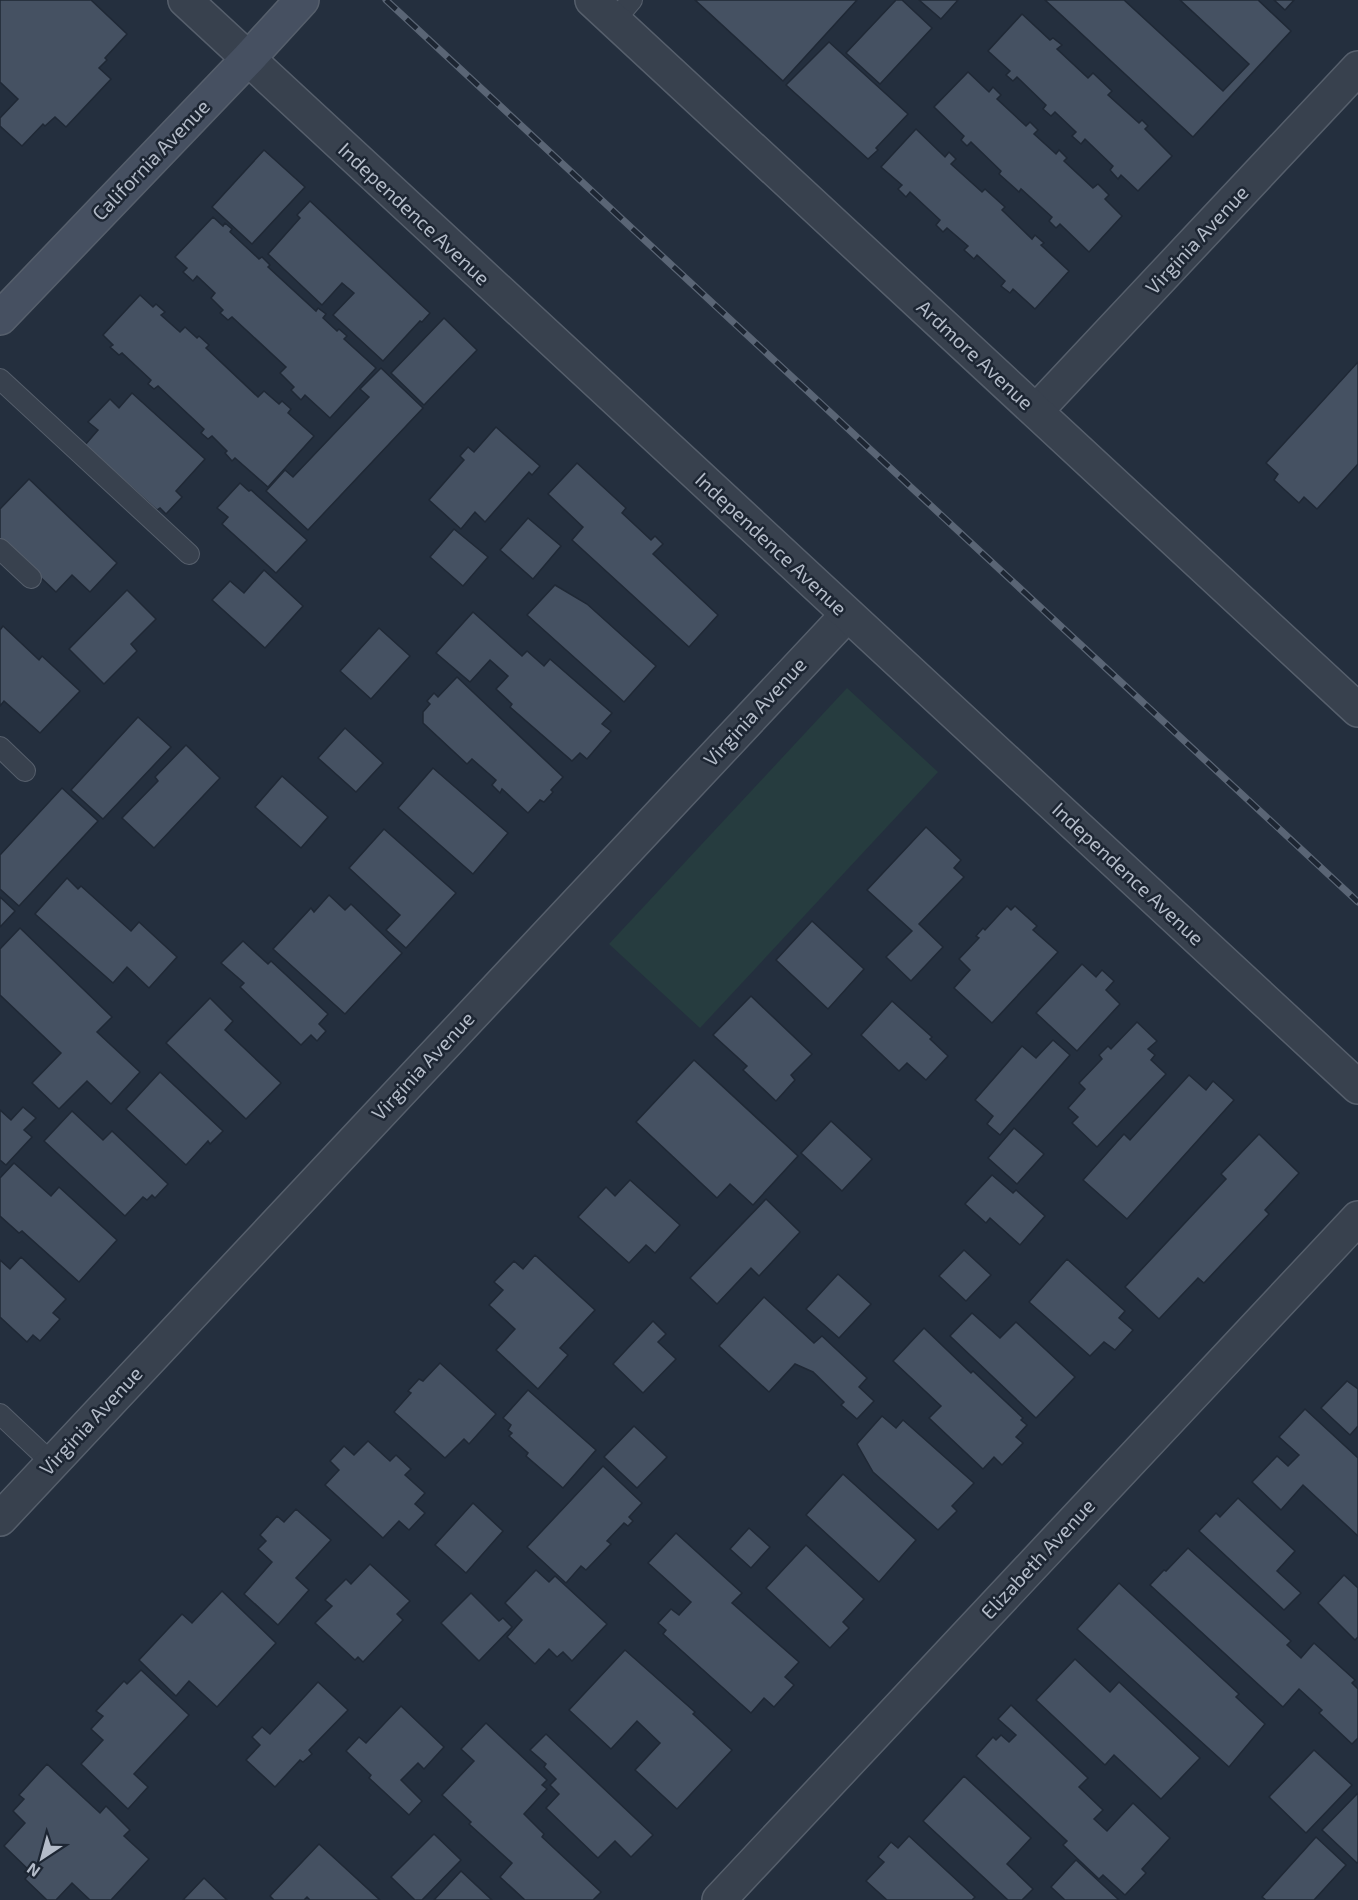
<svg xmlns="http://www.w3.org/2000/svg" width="1358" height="1900" viewBox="0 0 1358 1900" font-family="'Exo 2',sans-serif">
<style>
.green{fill:#263c3f}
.building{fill:#455162;stroke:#1f2835;stroke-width:1.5}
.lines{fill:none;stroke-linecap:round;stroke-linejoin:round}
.service-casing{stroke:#565f6c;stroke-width:22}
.minor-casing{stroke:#565f6c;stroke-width:36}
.tertiary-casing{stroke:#565f6c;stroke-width:36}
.secondary-casing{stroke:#565f6c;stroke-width:36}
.service{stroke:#38414e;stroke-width:20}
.minor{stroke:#38414e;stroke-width:33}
.tertiary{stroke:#38414e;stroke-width:33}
.secondary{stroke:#465061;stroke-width:33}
.rail-casing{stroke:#5a6575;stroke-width:7}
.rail{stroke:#1d2633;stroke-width:4.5;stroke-dasharray:14;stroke-linecap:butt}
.labels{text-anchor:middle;stroke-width:5;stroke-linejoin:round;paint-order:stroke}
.street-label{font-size:20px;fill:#b4bcc9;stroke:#1d2633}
</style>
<rect width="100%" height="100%" fill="#242f3e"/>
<polygon class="green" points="847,688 938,772 700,1028 609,944"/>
<g class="building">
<polygon points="0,0 91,0 127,34 105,58 107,60 99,68 111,79 66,127 55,117 45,126 43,124 22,146 0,126 0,118 18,99 0,82"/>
<polygon points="695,0 857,0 783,81"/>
<polygon points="896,0 902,0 932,28 880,84 846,53"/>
<polygon points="919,0 958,0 941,19"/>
<polygon points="1045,0 1124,0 1223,91 1249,64 1180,0 1258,0 1291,31 1193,137"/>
<polygon points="1274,0 1294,0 1285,10"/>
<polygon points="1022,14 1050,40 1053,38 1062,45 1057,49 1088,78 1093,73 1112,91 1108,95 1139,123 1142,120 1148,126 1145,129 1172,156 1138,191 1121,175 1118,179 1110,170 1113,166 1085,139 1081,144 1072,136 1076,132 1055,112 1051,116 1043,109 1046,105 1017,77 1013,81 1006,75 1010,71 988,51"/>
<polygon points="829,42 908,114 876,148 878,150 868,159 786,85"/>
<polygon points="968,72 989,92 993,87 1001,95 997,99 1026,126 1030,122 1038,130 1034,134 1056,154 1059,150 1067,158 1064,161 1093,188 1098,184 1109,195 1105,199 1122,216 1089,252 1060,224 1056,228 1049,221 1052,217 1021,189 1019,192 999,174 1001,171 971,142 967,146 961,140 964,136 934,107"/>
<polygon points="916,129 945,157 949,152 956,159 951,164 982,192 985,189 1005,207 1002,210 1032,239 1035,235 1044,243 1041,245 1069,271 1035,309 1013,289 1010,293 1001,286 1005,281 977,255 974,259 964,250 968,246 947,228 943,232 936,225 940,220 910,192 906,197 898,189 902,185 881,167"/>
<polygon points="264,150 305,187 252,244 212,207"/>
<polygon points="310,201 430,313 422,322 420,321 383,361 333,315 354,293 342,283 322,305 268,254 300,218 297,215"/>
<polygon points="213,217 223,226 225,223 232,229 230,232 259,259 262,257 270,265 268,267 316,311 318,308 326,314 323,318 337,331 339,329 347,336 344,339 376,368 330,418 305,395 301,400 291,390 294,387 280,373 286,367 232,317 228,320 220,313 223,310 211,298 215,293 197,276 193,281 183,272 187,268 175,257"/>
<polygon points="140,295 153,307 156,304 165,312 161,315 180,332 185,327 197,338 199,336 209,345 206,348 258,397 264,391 279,404 282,401 291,409 288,413 314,436 268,487 235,458 232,461 225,453 227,451 212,436 208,439 201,433 204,429 158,386 154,389 148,384 151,380 122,353 119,355 110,347 113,345 103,335"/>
<polygon points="444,318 477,350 424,405 391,373"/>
<polygon points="1358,362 1358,464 1317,509 1304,497 1299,503 1274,480 1278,474 1266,463"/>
<polygon points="381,368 423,408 308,530 266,491 285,470 293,477 369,397 360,389"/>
<polygon points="132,393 205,459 176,491 182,497 166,514 160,508 157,510 85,445 98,430 88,422 110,399 119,408"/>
<polygon points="496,427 540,466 532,475 529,472 485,522 475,512 461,529 429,500 464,460 460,456 468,447 474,452"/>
<polygon points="577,463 626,508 622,513 651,540 655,536 663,544 653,554 718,615 689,647 572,540 583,527 548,494"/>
<polygon points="29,479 117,563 90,592 72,575 56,592 0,539 0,509"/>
<polygon points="240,483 249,491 251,490 307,540 276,573 222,524 228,517 217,508"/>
<polygon points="528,518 561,546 533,579 500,550"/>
<polygon points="454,529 488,557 463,586 430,557"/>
<polygon points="264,570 303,606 265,648 212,600 230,581 244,593"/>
<polygon points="555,585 587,604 656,666 624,702 527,615"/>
<polygon points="127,590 156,619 131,644 137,651 104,684 69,649"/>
<polygon points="473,612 522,656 527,651 544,666 550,659 612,713 602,724 611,731 587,759 580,753 572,761 510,707 512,704 496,689 508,676 490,660 470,682 436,653"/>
<polygon points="3,626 39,660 42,656 80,691 40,733 4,701 0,706 0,630"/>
<polygon points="379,628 410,656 371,699 340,671"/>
<polygon points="457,677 563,777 551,790 553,792 544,802 540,800 528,813 502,789 500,793 492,785 496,780 472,759 467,764 423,723 423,712 430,704 427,701 434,693 438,697"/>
<polygon points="138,717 171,747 103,819 71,790"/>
<polygon points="345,728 383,763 356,792 318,758"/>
<polygon points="186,745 220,778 154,848 122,818 158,781 155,777"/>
<polygon points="433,768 508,833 473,874 398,808"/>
<polygon points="282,776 328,817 301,848 255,807"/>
<polygon points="62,788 98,821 19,906 0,889 0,855"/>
<polygon points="926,827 961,860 954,868 964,877 919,924 943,947 911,981 886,957 912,931 867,890"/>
<polygon points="384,829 456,893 406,948 386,930 400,915 349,868"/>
<polygon points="67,878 78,889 81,886 131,931 139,922 177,957 149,988 127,967 113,983 35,914"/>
<polygon points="329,895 345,910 351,904 402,953 345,1014 273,949 311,908 314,912"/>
<polygon points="0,897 15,911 0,927"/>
<polygon points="1007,906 1011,910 1015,906 1037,926 1033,930 1058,952 992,1023 954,988 970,970 959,959 979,938 976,936 983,928 985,930"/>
<polygon points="812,921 864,969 828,1009 776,960"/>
<polygon points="20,928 112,1017 97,1032 140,1072 111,1104 87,1081 59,1109 32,1083 61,1053 0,995 0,949"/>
<polygon points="243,941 268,964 271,961 328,1014 319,1024 326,1031 317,1041 311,1035 301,1045 240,987 244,983 221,963"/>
<polygon points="1082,964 1096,977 1102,970 1114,981 1106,990 1120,1004 1077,1051 1036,1013"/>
<polygon points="751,996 812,1054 791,1075 795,1080 776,1101 743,1070 747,1066 713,1035"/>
<polygon points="210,998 233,1021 225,1030 281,1083 246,1119 166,1043"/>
<polygon points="892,1001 932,1037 930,1039 948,1056 926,1080 907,1063 899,1071 861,1035"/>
<polygon points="1137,1022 1157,1041 1148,1049 1155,1055 1151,1060 1166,1074 1097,1147 1072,1123 1078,1117 1068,1108 1085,1089 1079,1083 1102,1059 1099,1055 1108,1046 1111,1049"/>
<polygon points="1053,1040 1070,1055 1000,1135 987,1124 993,1116 975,1100 1022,1046 1036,1058"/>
<polygon points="694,1060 798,1156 753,1205 730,1184 717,1198 636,1122"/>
<polygon points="160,1072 223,1131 210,1144 208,1141 186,1165 126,1109"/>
<polygon points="1189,1075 1206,1090 1213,1081 1234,1100 1127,1219 1083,1180 1124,1134 1130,1140"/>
<polygon points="23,1107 36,1118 24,1130 32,1137 6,1165 0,1160 0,1110 11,1120"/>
<polygon points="72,1111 103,1140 112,1131 168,1184 155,1198 152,1195 147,1200 143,1197 125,1216 44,1141"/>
<polygon points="831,1121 872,1159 842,1191 801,1153"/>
<polygon points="1014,1128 1044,1154 1017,1184 988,1158"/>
<polygon points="1259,1134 1299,1173 1265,1210 1269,1214 1204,1283 1198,1278 1159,1319 1125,1287 1226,1179 1221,1174"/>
<polygon points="14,1163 51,1196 59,1187 117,1240 79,1282 22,1231 19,1233 0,1216 0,1178"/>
<polygon points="992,1175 1013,1193 1016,1190 1045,1216 1020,1245 990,1218 986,1223 965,1204"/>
<polygon points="630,1180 680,1225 655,1253 646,1245 629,1263 578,1217 606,1187 615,1196"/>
<polygon points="766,1199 800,1232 759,1276 751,1268 717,1304 690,1278"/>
<polygon points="964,1250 991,1275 966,1301 939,1276"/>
<polygon points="535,1255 595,1310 560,1348 568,1355 538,1389 496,1350 515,1329 489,1305 503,1290 494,1282 514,1261 523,1269"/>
<polygon points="21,1257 66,1299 53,1313 60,1319 40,1341 33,1335 27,1342 0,1317 0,1260 10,1269"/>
<polygon points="1067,1259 1125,1311 1119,1318 1133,1330 1115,1350 1104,1342 1090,1356 1029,1302"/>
<polygon points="838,1274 871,1304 839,1338 806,1309"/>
<polygon points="764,1297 814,1343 822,1336 867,1378 859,1387 874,1401 857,1419 841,1405 844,1402 813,1372 795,1364 769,1392 719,1346"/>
<polygon points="972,1313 1000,1338 1016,1322 1075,1377 1036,1418 950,1336"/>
<polygon points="653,1321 666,1334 658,1342 676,1359 643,1393 613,1364"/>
<polygon points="924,1328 971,1373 973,1371 1023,1418 1021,1420 1027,1425 1016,1437 1023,1443 1002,1465 994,1457 983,1469 929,1418 941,1406 893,1361"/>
<polygon points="440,1363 496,1414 469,1444 464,1439 445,1458 394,1412 411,1393 408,1391 419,1379 423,1381"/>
<polygon points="1347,1381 1358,1389 1358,1426 1350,1435 1321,1408"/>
<polygon points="528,1390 596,1450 563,1488 526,1456 528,1453 509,1436 512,1433 508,1430 511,1425 503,1418"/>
<polygon points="1305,1409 1358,1458 1358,1536 1303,1485 1281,1510 1252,1482 1277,1456 1288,1466 1299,1455 1279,1437"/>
<polygon points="882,1416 896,1428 903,1420 974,1483 952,1506 957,1511 938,1530 873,1472 857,1444"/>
<polygon points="634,1426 667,1457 637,1488 604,1457"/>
<polygon points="368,1441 390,1461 396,1455 411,1469 405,1475 425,1493 415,1504 425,1513 409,1530 399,1521 383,1538 325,1485 339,1470 330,1461 344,1446 354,1455"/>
<polygon points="603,1466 642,1503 629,1517 633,1521 628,1526 624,1523 607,1541 611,1544 586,1570 581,1566 566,1583 527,1547"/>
<polygon points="843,1474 916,1540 879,1582 806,1515"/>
<polygon points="1238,1498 1295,1551 1277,1571 1301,1593 1284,1610 1199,1531 1216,1513 1220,1517"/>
<polygon points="473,1503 503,1531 466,1573 435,1545"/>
<polygon points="296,1509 331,1540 296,1578 309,1590 278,1625 244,1594 272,1562 258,1549 266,1541 260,1535 277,1516 284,1522"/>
<polygon points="749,1528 770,1547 751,1568 730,1549"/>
<polygon points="676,1533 742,1593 732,1603 799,1662 785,1677 794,1685 774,1707 764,1698 751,1713 663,1634 666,1630 658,1623 671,1609 679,1615 691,1602 648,1563"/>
<polygon points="806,1545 864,1599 843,1622 849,1628 830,1648 766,1588"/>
<polygon points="1188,1548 1291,1641 1287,1645 1301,1658 1314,1643 1355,1680 1352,1683 1358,1689 1358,1738 1352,1744 1319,1713 1322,1710 1299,1689 1283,1707 1150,1585 1164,1570 1166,1571"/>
<polygon points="370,1564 410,1601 397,1614 403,1620 363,1662 358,1657 355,1660 315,1623 332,1606 325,1600 346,1579 351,1584"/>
<polygon points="536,1570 549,1582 555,1576 607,1624 572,1661 563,1652 557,1657 549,1649 535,1664 507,1637 522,1620 505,1603"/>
<polygon points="1344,1575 1358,1588 1358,1637 1355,1640 1318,1603"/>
<polygon points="1119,1583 1239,1694 1236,1697 1265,1724 1229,1767 1077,1629"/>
<polygon points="222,1591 276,1643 217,1707 189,1681 176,1696 139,1660 182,1614 192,1623"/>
<polygon points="471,1593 499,1621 503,1618 512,1627 479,1661 441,1623"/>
<polygon points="625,1650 695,1712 693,1714 732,1750 677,1809 635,1770 660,1743 637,1721 611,1749 569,1710"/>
<polygon points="1075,1659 1110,1692 1119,1682 1200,1758 1161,1799 1114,1755 1105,1765 1036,1700"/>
<polygon points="141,1670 189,1715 134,1774 148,1787 128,1809 81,1764 103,1740 91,1729 103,1716 96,1711 124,1681 127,1684"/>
<polygon points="318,1682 348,1710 309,1750 312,1754 303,1762 300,1760 275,1787 246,1760 260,1745 252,1737 262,1727 270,1734"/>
<polygon points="1011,1705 1088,1778 1079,1787 1103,1810 1094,1819 1107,1831 1133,1803 1170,1838 1142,1869 1146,1873 1125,1895 1103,1875 1099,1879 1063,1845 1067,1841 976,1756 993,1737 996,1740 1001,1735 1009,1742 1016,1735 998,1719"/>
<polygon points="401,1706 444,1747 424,1769 418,1763 401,1780 422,1801 409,1815 369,1778 371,1775 346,1751 359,1737 366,1743"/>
<polygon points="486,1723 547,1780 542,1785 547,1789 524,1814 544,1834 542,1837 601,1892 593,1900 525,1900 500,1877 512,1863 469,1824 471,1822 442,1795 474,1761 461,1749"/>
<polygon points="546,1734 653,1835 631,1857 615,1841 598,1858 546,1808 559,1794 550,1785 556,1779 544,1767 546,1764 530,1750"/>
<polygon points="1314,1750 1352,1785 1306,1833 1269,1797"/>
<polygon points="47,1764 100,1813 106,1806 130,1830 124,1836 149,1859 111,1900 90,1900 72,1883 56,1900 47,1900 25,1879 31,1872 4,1846 25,1823 13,1811 24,1799 19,1795"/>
<polygon points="964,1776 1031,1838 1007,1864 1033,1889 1022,1900 1008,1900 923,1821"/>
<polygon points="1358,1793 1358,1862 1357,1863 1322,1830"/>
<polygon points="434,1834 461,1860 422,1900 415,1900 391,1877"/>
<polygon points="909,1836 975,1897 972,1900 887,1900 866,1881 884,1862 878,1857 891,1842 898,1848"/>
<polygon points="1316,1837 1346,1865 1314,1900 1266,1900 1262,1897"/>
<polygon points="319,1844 380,1900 310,1900 307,1897 304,1900 274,1900 270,1896"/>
<polygon points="1076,1860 1119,1900 1065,1900 1051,1887"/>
<polygon points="461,1871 492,1900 434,1900"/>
<polygon points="204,1878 227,1900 183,1900"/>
</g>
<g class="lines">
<g class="service-casing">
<g id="service">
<polyline points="614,21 632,0"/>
<polyline points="0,379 189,554"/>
<polyline points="0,549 31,578"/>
<polyline points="0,747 25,771"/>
<polyline points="0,1414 52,1463"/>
</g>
</g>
<g class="minor-casing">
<g id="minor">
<polyline points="1036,411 1358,68"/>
<polyline points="0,1519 847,615"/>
<polyline points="719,1900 1358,1218"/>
</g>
</g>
<g class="tertiary-casing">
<g id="tertiary">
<polyline points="185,0 1358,1087"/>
<polyline points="592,0 1358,710"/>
</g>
</g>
<g class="secondary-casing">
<polyline id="secondary" points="0,318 248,59 302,0"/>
</g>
<use href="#service" class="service"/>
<use href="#minor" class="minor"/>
<use href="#tertiary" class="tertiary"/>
<use href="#secondary" class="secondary"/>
<g class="rail-casing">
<polyline id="rail" points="386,0 1358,902"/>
</g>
<use href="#rail" class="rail"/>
</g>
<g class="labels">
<g class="street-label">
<text transform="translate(151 160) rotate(-46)" y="7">California Avenue</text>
<text transform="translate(414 214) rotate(43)" y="7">Independence Avenue</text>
<text transform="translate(1197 240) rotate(-47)" y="7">Virginia Avenue</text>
<text transform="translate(975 355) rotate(43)" y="7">Ardmore Avenue</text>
<text transform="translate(771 544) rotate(43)" y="7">Independence Avenue</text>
<text transform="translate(755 712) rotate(-47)" y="7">Virginia Avenue</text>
<text transform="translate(1128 874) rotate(43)" y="7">Independence Avenue</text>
<text transform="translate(423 1066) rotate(-47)" y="7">Virginia Avenue</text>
<text transform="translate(91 1421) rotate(-47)" y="7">Virginia Avenue</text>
<text transform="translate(1038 1559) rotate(-47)" y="7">Elizabeth Avenue</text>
</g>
</g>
<g transform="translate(42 1858) rotate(216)" stroke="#1d2633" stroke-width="4.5" paint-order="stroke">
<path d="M0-4.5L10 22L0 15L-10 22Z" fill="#b4bcc9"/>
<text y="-9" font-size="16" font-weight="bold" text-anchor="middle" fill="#b4bcc9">N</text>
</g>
</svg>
